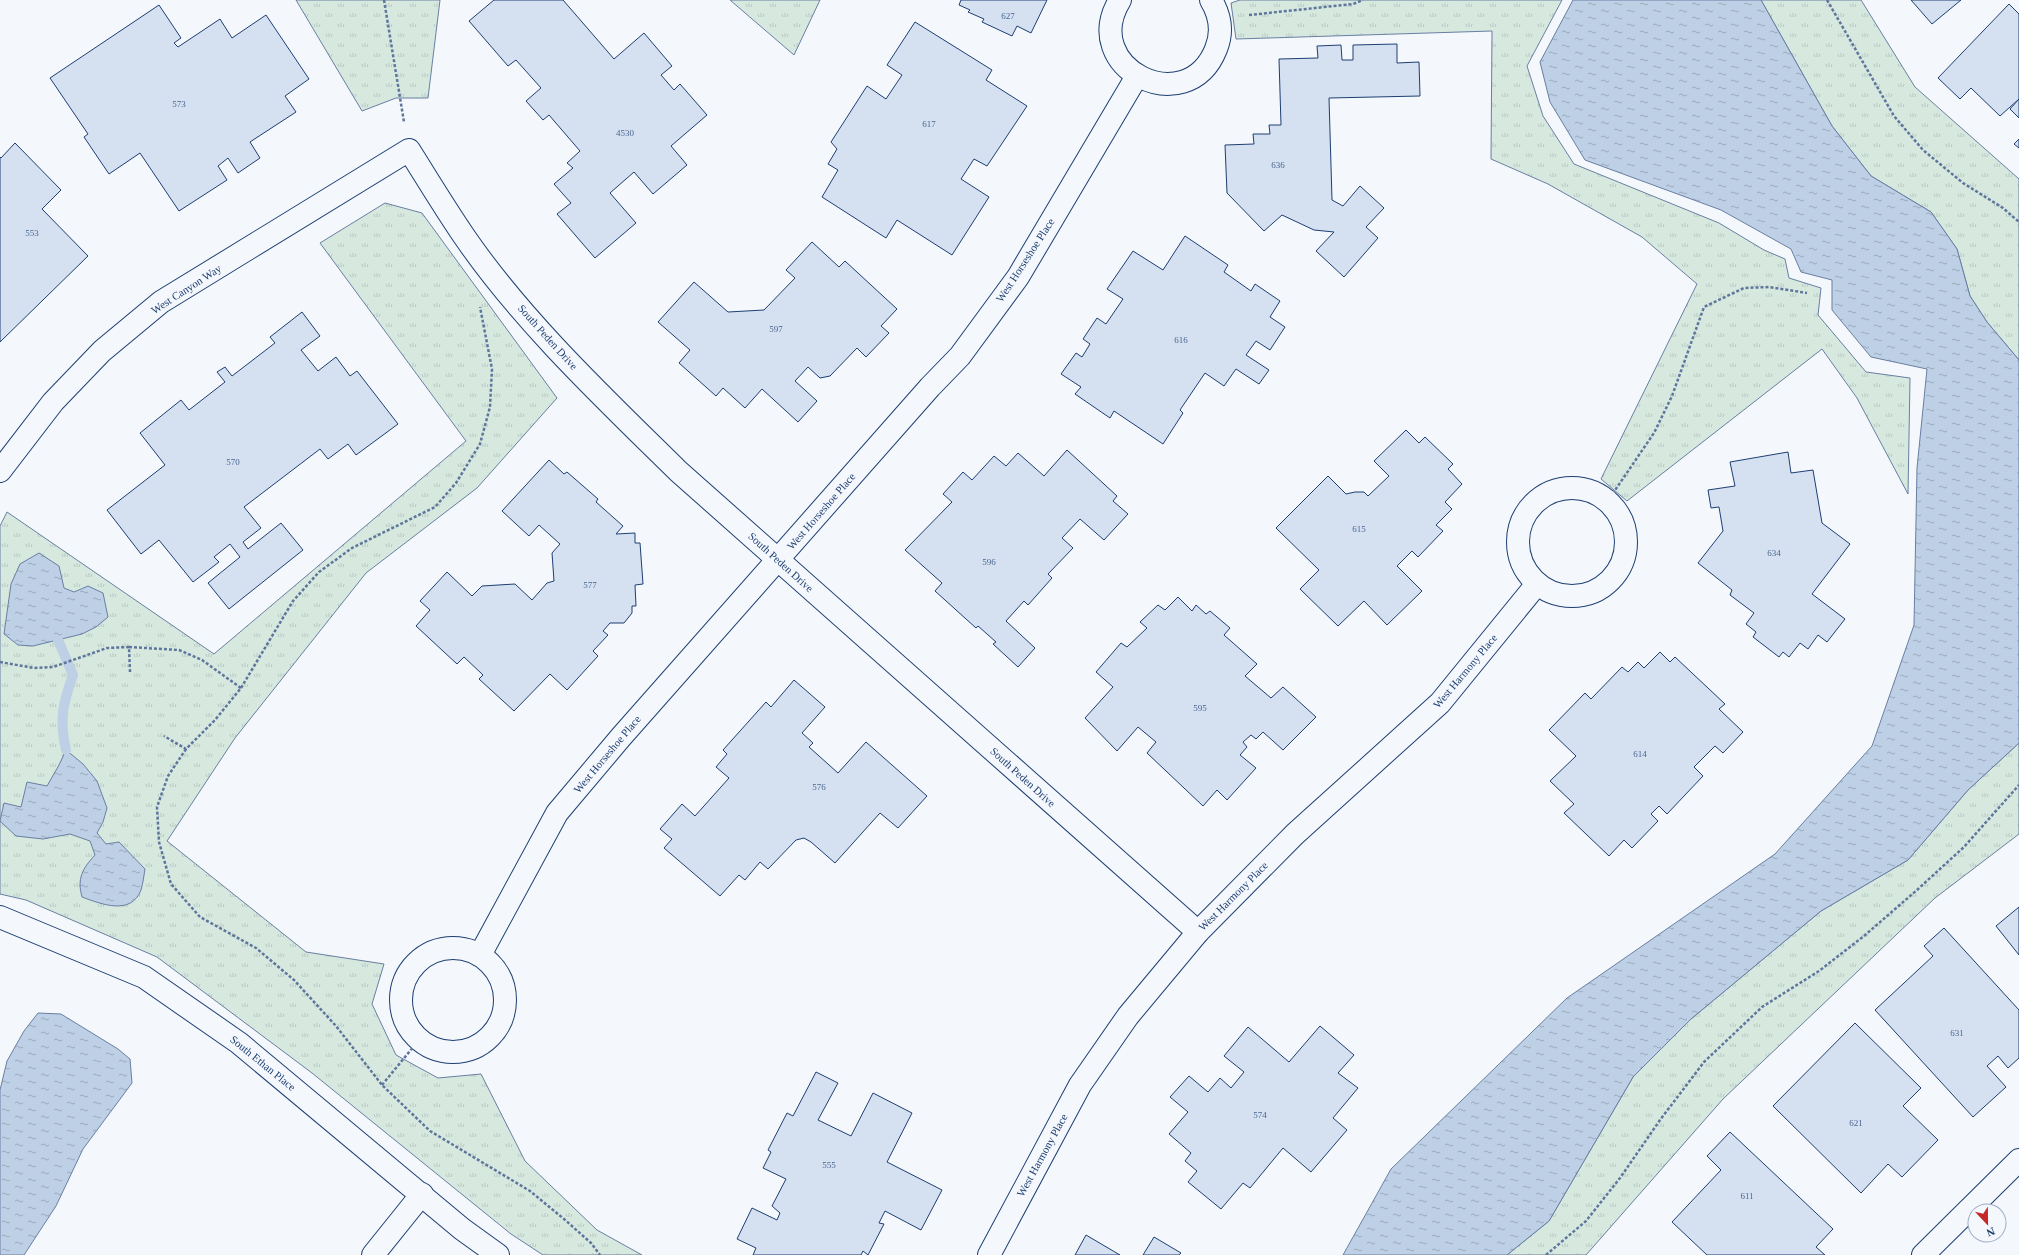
<svg xmlns="http://www.w3.org/2000/svg" width="2019" height="1255" viewBox="0 0 2019 1255" font-family="Georgia,serif">
<style>
.park{fill:url(#park-tufts);stroke:#687fa3}
.water{fill:url(#water-ripples);stroke:#687fa3}
.lines{fill:none;stroke-linecap:round;stroke-linejoin:round}
.stream{stroke:#bed0e5;stroke-width:10}
.building{fill:#d5e0f0;stroke:#1d3f73}
.street-casing{stroke:#1d3f73;stroke-width:24}
.path{stroke:#5e769c;stroke-width:2.5;stroke-dasharray:3 2;stroke-linecap:butt}
.street{stroke:#f4f7fb;stroke-width:22}
.labels{text-anchor:middle;stroke-width:3;stroke-linejoin:round;paint-order:stroke}
.number-label{font-size:9px;fill:#4b6792}
.street-label{font-size:11px;fill:#1d3f73;stroke:#f4f7fb}
</style>
<defs>
<pattern id="park-tufts" width="24" height="20" patternUnits="userSpaceOnUse"><rect width="24" height="20" fill="#d7e8df"/><path d="M3 7l-1-3M5 7V3M7 7l1-3M15 17l-1-3M17 17v-4M19 17l1-3" fill="none" stroke="#b8c8c3"/></pattern>
<pattern id="water-ripples" width="26" height="14" patternUnits="userSpaceOnUse"><rect width="26" height="14" fill="#bed0e5"/><path d="M2 4q2-2 4 0t4 0M15 11q2-2 4 0t4 0" fill="none" stroke="#9aaabe"/></pattern>
</defs>
<rect width="100%" height="100%" fill="#f4f7fb"/>
<g class="park">
<polygon points="296,0 440,0 428,98 396,98 362,111"/>
<polygon points="730,0 820,0 794,55"/>
<polygon points="1240,0 1562,0 1527,66 1543,116 1574,164 1719,223 1764,250 1785,259 1789,278 1821,288 1818,315 1866,372 1910,378 1908,494 1857,398 1822,349 1627,501 1601,479 1697,284 1642,237 1548,184 1491,159 1492,31 1236,39 1231,3"/>
<polygon points="1761,0 1861,0 1915,87 2019,179 2019,360 1987,322 1970,296 1957,249 1931,212 1871,176 1832,126"/>
<polygon points="385,203 422,213 557,398 477,488 366,573 235,738 167,841 306,952 384,964 372,1004 396,1055 438,1078 481,1074 525,1161 597,1230 642,1255 543,1255 511,1234 312,1073 157,957 26,900 0,894 0,526 7,512 214,654 466,441 320,243"/>
<polygon points="2019,743 2019,834 1935,898 1723,1099 1586,1255 1507,1255 1549,1221 1633,1077 1691,1019 1821,911 1908,860 1968,790"/>
</g>
<g class="water">
<polygon points="1573,0 1761,0 1832,126 1871,176 1931,212 1957,249 1970,296 1987,322 2019,360 2019,743 1968,790 1908,860 1821,911 1691,1019 1633,1077 1549,1221 1507,1255 1343,1255 1391,1169 1567,998 1775,854 1872,746 1914,625 1917,468 1927,369 1871,357 1832,310 1832,280 1801,272 1791,249 1721,210 1585,160 1550,102 1540,62"/>
<polygon points="39,553 59,566 64,588 74,592 88,586 103,593 108,617 96,627 82,634 33,646 18,645 4,634 11,584 20,564"/>
<path d="M66 750 83 764 97 781 107 808 103 822 97 833 106 844 119 842 145 869C144 875 143 883 141 890 131 916 101 904 82 897 77 879 82 869 95 855L90 841 70 834 43 839 16 836 0 821 4 803 21 807 27 782 47 786 59 765Z"/>
<polygon points="38,1013 61,1014 118,1049 130,1059 132,1083 83,1149 56,1206 24,1255 0,1255 0,1090 7,1061 24,1031"/>
</g>
<g class="lines">
<path class="stream" d="M58 640 73 675C63 703 59 719 66 750"/>
</g>
<g class="building">
<polygon points="494,0 563,0 614,59 644,33 672,66 661,75 674,90 680,84 707,115 671,146 687,165 653,194 634,172 610,193 636,223 595,258 557,214 571,203 554,184 573,168 567,163 580,151 549,115 543,120 526,101 541,88 516,60 508,66 469,21"/>
<polygon points="961,0 1047,0 1031,33 1017,26 1012,36 982,22 984,19 968,12 970,10 959,5"/>
<polygon points="1911,0 1961,0 1932,24"/>
<polygon points="2009,4 2019,14 2019,99 2000,116 1971,88 1960,99 1938,78"/>
<polygon points="159,5 181,38 174,43 178,47 220,19 232,38 266,15 309,79 285,96 296,112 250,142 260,158 238,173 228,158 218,166 227,180 179,211 140,153 109,174 84,137 88,134 50,78"/>
<polygon points="915,22 992,70 986,80 1027,106 987,166 974,159 961,179 989,197 952,255 897,220 886,238 822,197 838,170 828,164 837,149 831,142 867,86 886,99 902,75 887,65"/>
<polygon points="1397,44 1397,63 1419,62 1420,96 1329,98 1332,200 1343,206 1360,186 1384,208 1366,227 1378,238 1344,277 1316,251 1334,232 1314,230 1282,215 1264,231 1227,193 1225,145 1254,144 1253,134 1270,134 1269,125 1281,125 1279,59 1318,58 1317,46 1341,45 1342,60 1353,60 1353,45"/>
<polygon points="2019,99 2019,118 2010,109"/>
<polygon points="2019,139 2019,148 2014,144"/>
<polygon points="15,143 61,190 42,209 88,256 0,342 0,157 1,158"/>
<polygon points="1185,236 1228,265 1224,272 1251,291 1255,284 1280,301 1270,317 1285,327 1270,350 1256,341 1246,355 1269,370 1259,384 1236,369 1224,386 1205,373 1180,410 1183,413 1163,444 1114,411 1110,418 1075,394 1081,387 1061,374 1076,353 1082,357 1090,344 1083,339 1097,318 1106,324 1123,299 1107,289 1133,251 1163,270"/>
<polygon points="812,242 839,267 845,261 897,309 881,326 889,333 866,357 857,348 830,376 820,378 808,367 795,381 817,401 798,422 762,389 745,408 723,388 716,396 679,363 690,350 658,322 694,282 728,312 764,310 795,278 786,270"/>
<polygon points="302,312 320,336 301,350 318,371 336,357 350,376 357,371 398,424 356,455 348,444 328,459 320,449 244,507 261,528 243,542 248,549 281,523 303,550 229,609 208,583 240,557 230,544 214,557 219,562 193,582 159,540 141,554 107,510 165,465 140,433 181,400 189,410 225,382 217,372 225,367 232,376 275,343 270,337"/>
<polygon points="1406,430 1419,443 1425,437 1453,464 1448,469 1462,484 1445,502 1452,509 1436,525 1443,531 1418,557 1412,551 1397,566 1422,591 1387,625 1364,601 1338,626 1300,589 1319,570 1276,528 1328,476 1346,494 1355,492 1364,492 1368,496 1389,476 1374,461"/>
<polygon points="1067,450 1117,496 1113,501 1128,514 1104,540 1080,519 1062,538 1073,548 1048,574 1052,578 1028,605 1024,601 1006,621 1035,648 1018,667 993,644 996,642 978,626 976,628 935,591 942,583 905,550 952,502 943,494 963,472 972,480 994,456 1006,466 1018,453 1044,476"/>
<polygon points="1788,452 1791,473 1813,470 1822,523 1850,544 1812,594 1845,619 1827,642 1818,635 1808,649 1800,643 1789,657 1783,652 1779,657 1753,637 1756,632 1746,624 1754,613 1730,595 1732,590 1698,563 1723,531 1719,507 1711,508 1708,490 1735,486 1730,462"/>
<polygon points="549,460 564,474 567,472 598,499 596,502 623,526 616,534 635,533 635,543 640,543 643,584 635,585 636,606 632,606 632,613 624,623 610,623 603,631 608,635 593,651 598,656 567,690 550,674 514,711 479,679 483,675 464,657 457,664 416,626 430,610 420,601 447,572 472,596 482,586 515,584 532,600 547,583 554,581 552,553 560,544 539,525 529,536 502,511"/>
<polygon points="1178,597 1192,611 1196,605 1206,614 1210,611 1230,628 1224,635 1257,664 1245,676 1271,698 1283,687 1316,717 1283,750 1263,732 1256,739 1251,735 1243,742 1247,747 1240,755 1256,768 1227,800 1217,790 1203,806 1147,753 1156,742 1138,727 1117,751 1085,718 1113,687 1096,672 1121,643 1127,647 1147,628 1140,622 1158,605 1165,610"/>
<polygon points="1660,652 1670,662 1675,657 1725,704 1719,709 1743,732 1723,753 1715,746 1694,767 1703,776 1667,814 1659,806 1651,814 1658,821 1632,848 1624,840 1609,856 1564,813 1574,804 1550,781 1576,756 1549,730 1585,693 1591,699 1622,667 1628,672 1638,662 1644,668"/>
<polygon points="794,680 825,707 802,733 813,743 809,747 838,773 866,742 927,796 898,828 880,813 835,863 811,842 804,838 796,840 768,869 760,862 745,880 739,875 720,896 664,848 672,839 660,829 682,804 695,816 729,778 716,767 727,754 723,750 766,702 771,707"/>
<polygon points="2019,907 2019,955 1996,926"/>
<polygon points="1944,928 2019,1010 2019,1058 2008,1068 1998,1056 1987,1066 2006,1087 1973,1117 1875,1010 1933,956 1924,946"/>
<polygon points="1855,1023 1921,1088 1903,1106 1938,1140 1902,1177 1888,1164 1861,1193 1773,1106"/>
<polygon points="1320,1026 1354,1055 1338,1073 1358,1088 1333,1118 1347,1130 1311,1172 1283,1148 1250,1188 1243,1183 1221,1209 1188,1182 1197,1171 1185,1161 1191,1153 1169,1134 1188,1112 1170,1097 1189,1076 1208,1092 1220,1078 1231,1088 1244,1072 1224,1056 1248,1027 1289,1062"/>
<polygon points="816,1072 838,1083 818,1120 851,1136 873,1093 912,1113 887,1162 942,1190 921,1230 885,1211 879,1223 884,1224 868,1255 863,1251 861,1255 753,1255 756,1248 737,1239 752,1208 777,1220 780,1213 772,1206 786,1179 763,1168 771,1152 768,1150 787,1113 793,1116"/>
<polygon points="1730,1132 1833,1229 1816,1247 1825,1255 1707,1255 1672,1222 1721,1170 1707,1156"/>
<polygon points="1086,1235 1120,1255 1075,1255"/>
<polygon points="1154,1237 1181,1253 1179,1255 1143,1255"/>
</g>
<g class="lines">
<g class="street-casing">
<g id="street">
<path d="M1120 0C1078 68 1187 122 1216 49 1223 32 1220 15 1211 0"/>
<path d="M0 471 53 402 102 351 161 302 409 150C428 180 446 210 466 239 524 323 606 400 678 471L1198 932"/>
<circle cx="1572" cy="542" r="54"/>
<polyline points="0,917 144,977 239,1043 462,1229 498,1255"/>
<circle cx="453" cy="1000" r="52"/>
<polyline points="480,955 557,813 621,737 930,387 960,356 1018,277 1137,76"/>
<polyline points="373,1255 422,1194"/>
<polyline points="989,1255 1080,1085 1128,1016 1198,932 1295,834 1440,703 1537,584"/>
<polyline points="1923,1255 2019,1160"/>
</g>
</g>
<g class="path">
<polyline points="384,0 404,122"/>
<polyline points="1827,0 1894,116 1923,150 1963,183 2003,208 2019,222"/>
<polyline points="1249,15 1353,4 1363,0"/>
<polyline points="1607,502 1654,433 1672,396 1704,307 1744,288 1769,287 1807,293"/>
<polyline points="129,647 179,650 202,660 241,688 215,720 186,749 164,736"/>
<polyline points="0,662 34,668 53,667 107,648 129,647 130,672"/>
<polyline points="241,688 293,601 319,572 352,548 435,507 456,483 480,444 490,407 492,369 480,307"/>
<polyline points="186,749 168,776 157,807 159,842 171,884 200,917 256,948 294,980 336,1026 382,1085 430,1131 530,1191 564,1219 591,1243 600,1255"/>
<polyline points="382,1085 419,1040"/>
<polyline points="1546,1255 1586,1221 1620,1178 1660,1120 1704,1062 1762,1007 1819,971 1864,936 1917,890 1964,847 2019,785"/>
</g>
<use href="#street" class="street"/>
</g>
<g class="labels">
<g class="number-label">
<text x="1008" y="19">627</text>
<text x="179" y="107">573</text>
<text x="929" y="127">617</text>
<text x="625" y="136">4530</text>
<text x="1278" y="168">636</text>
<text x="32" y="236">553</text>
<text x="776" y="332">597</text>
<text x="1181" y="343">616</text>
<text x="233" y="465">570</text>
<text x="1359" y="532">615</text>
<text x="1774" y="556">634</text>
<text x="989" y="565">596</text>
<text x="590" y="588">577</text>
<text x="1200" y="711">595</text>
<text x="1640" y="757">614</text>
<text x="819" y="790">576</text>
<text x="1957" y="1036">631</text>
<text x="1260" y="1118">574</text>
<text x="1856" y="1126">621</text>
<text x="829" y="1168">555</text>
<text x="1747" y="1199">611</text>
</g>
<g class="street-label">
<text transform="translate(1025 260) rotate(-57)" y="4">West Horseshoe Place</text>
<text transform="translate(186 289) rotate(-33)" y="4">West Canyon Way</text>
<text transform="translate(548 337) rotate(48)" y="4">South Peden Drive</text>
<text transform="translate(821 511) rotate(-49)" y="4">West Horseshoe Place</text>
<text transform="translate(781 562) rotate(42)" y="4">South Peden Drive</text>
<text transform="translate(1465 671) rotate(-50)" y="4">West Harmony Place</text>
<text transform="translate(607 754) rotate(-50)" y="4">West Horseshoe Place</text>
<text transform="translate(1023 777) rotate(42)" y="4">South Peden Drive</text>
<text transform="translate(1233 896) rotate(-45)" y="4">West Harmony Place</text>
<text transform="translate(263 1063) rotate(39)" y="4">South Ethan Place</text>
<text transform="translate(1042 1155) rotate(-61)" y="4">West Harmony Place</text>
</g>
</g>
<g transform="translate(1987 1223) rotate(158)"><circle r="19" fill="#f4f7fb" stroke="#9eadc5"/>
<path d="M0-3L7 15L0 10L-7 15Z" fill="#c62828"/>
<text y="-6" font-size="11" font-weight="bold" text-anchor="middle" fill="#1d3f73">N</text>
</g>
</svg>
